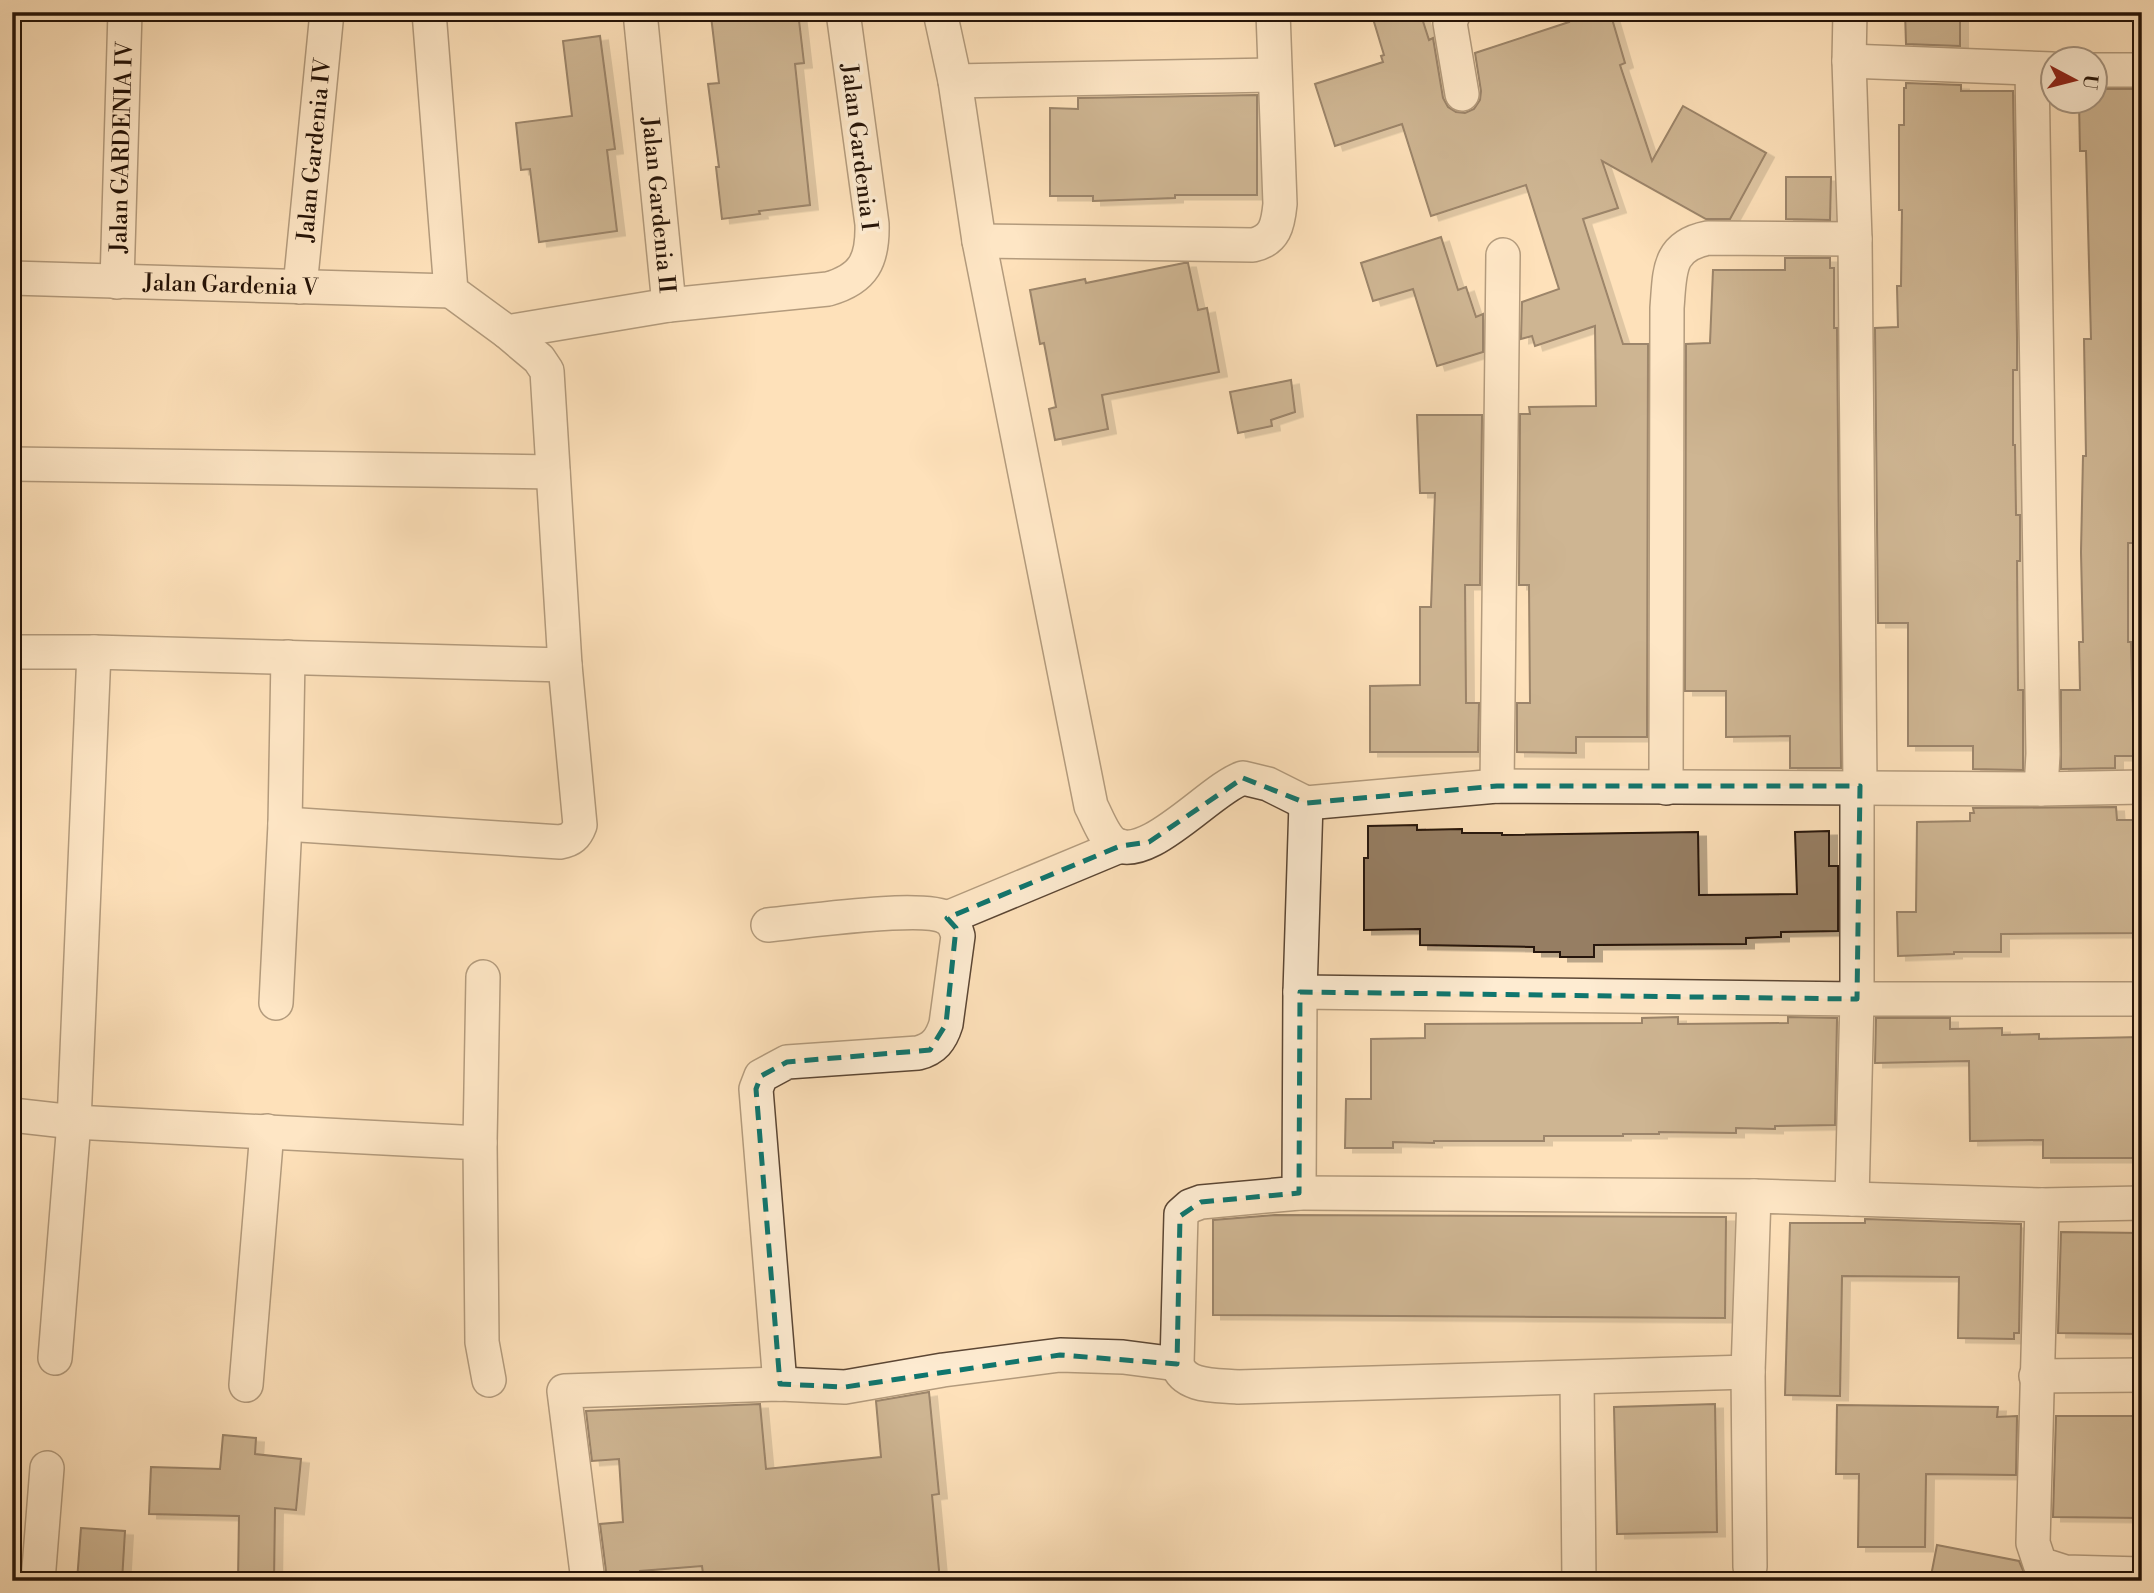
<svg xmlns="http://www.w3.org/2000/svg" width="2154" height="1593" viewBox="0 0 2154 1593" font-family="'Libre Bodoni',serif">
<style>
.building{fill:#967e64;stroke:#251307;stroke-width:2;filter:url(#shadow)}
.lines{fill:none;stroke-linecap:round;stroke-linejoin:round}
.minor-casing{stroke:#5b4634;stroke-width:36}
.minor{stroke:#feecd2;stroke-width:33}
.marked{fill:none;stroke:#0f766e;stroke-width:5;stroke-dasharray:14 9;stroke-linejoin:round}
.labels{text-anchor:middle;stroke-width:7;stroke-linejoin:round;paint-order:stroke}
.street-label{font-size:23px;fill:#251307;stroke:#feecd2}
</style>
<defs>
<filter id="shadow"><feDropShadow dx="8" dy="4.5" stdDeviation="0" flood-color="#0004"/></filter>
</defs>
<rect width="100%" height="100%" fill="#fee1ba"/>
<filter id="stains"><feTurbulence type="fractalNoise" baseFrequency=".00286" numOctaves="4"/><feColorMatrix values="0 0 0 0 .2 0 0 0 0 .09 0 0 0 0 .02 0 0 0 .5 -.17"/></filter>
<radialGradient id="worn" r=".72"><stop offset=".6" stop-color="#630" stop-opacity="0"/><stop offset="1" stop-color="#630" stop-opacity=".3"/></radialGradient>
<g class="building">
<polygon points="741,12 798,12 804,63 795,64 810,205 759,211 760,214 722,219 716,167 719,167 708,84 719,83 711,16"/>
<polygon points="1371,12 1420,12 1429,40 1433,38 1443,98 1448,107 1456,112 1465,113 1474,109 1480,100 1481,91 1475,53 1569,22 1568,19 1589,12 1610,12 1625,63 1620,65 1652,161 1683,106 1766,153 1730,219 1706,219 1602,161 1618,208 1583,219 1623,344 1648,344 1647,737 1576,737 1576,753 1517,752 1517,703 1530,703 1529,585 1519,585 1520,414 1530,414 1529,407 1596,406 1595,326 1535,346 1532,336 1521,339 1522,302 1559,289 1526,185 1431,216 1402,124 1335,146 1315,84 1383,62 1381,56 1384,55"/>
<polygon points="1905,12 1960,12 1960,46 1906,44"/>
<polygon points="600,36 615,149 607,150 617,231 539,242 530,169 521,170 516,123 572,116 563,41"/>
<polygon points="1906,83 1961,85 1961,91 2013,91 2017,338 2017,370 2013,370 2013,445 2015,445 2016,515 2020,515 2020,561 2017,561 2018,690 2023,690 2023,770 1973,769 1973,746 1908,746 1908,623 1878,623 1875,328 1898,327 1897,286 1901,286 1902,210 1899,210 1899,125 1904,125 1904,88 1906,88"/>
<polygon points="2095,89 2137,89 2138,151 2136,151 2136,198 2134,198 2134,296 2142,296 2141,438 2136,438 2140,543 2128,543 2128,642 2131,642 2134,756 2115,756 2115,768 2061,769 2061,690 2080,690 2079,642 2083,642 2081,552 2083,456 2086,456 2084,339 2091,339 2086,151 2080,151 2079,102 2095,102"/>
<polygon points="1257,95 1257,195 1175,195 1175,198 1093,201 1093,196 1050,196 1050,108 1078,109 1078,98"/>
<polygon points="1786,177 1831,177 1830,220 1786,219"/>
<polygon points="1441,237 1458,290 1466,287 1476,317 1483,314 1483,352 1437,366 1413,289 1373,301 1361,263"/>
<polygon points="1785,258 1830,258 1830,268 1834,268 1834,328 1837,328 1841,768 1790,768 1790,736 1726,737 1726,691 1685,691 1686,344 1710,343 1713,270 1785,270"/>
<polygon points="1184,263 1188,263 1198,310 1207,308 1219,372 1102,395 1108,429 1055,440 1049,409 1056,407 1044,343 1040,344 1030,290 1085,279 1086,283"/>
<polygon points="1291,380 1295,412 1271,420 1272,426 1238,433 1230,392"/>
<polygon points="1417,415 1482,415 1480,585 1465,585 1466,703 1479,703 1478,752 1370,752 1370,686 1420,685 1420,607 1431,607 1435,493 1420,493"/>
<polygon points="2116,807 2117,820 2142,820 2142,933 2001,934 2001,952 1954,952 1954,954 1898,956 1897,912 1916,912 1917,822 1970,821 1970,813 1974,813 1973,808"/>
<polygon points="1417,825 1417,830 1462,829 1462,833 1502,833 1502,835 1698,832 1699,895 1797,894 1795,832 1829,831 1829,866 1838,866 1838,931 1781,932 1781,937 1746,938 1746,944 1594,945 1594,957 1560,957 1560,952 1534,952 1534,947 1420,945 1420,929 1364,930 1364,858 1368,858 1368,826"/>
<polygon points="1678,1017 1678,1024 1788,1023 1788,1017 1837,1018 1835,1125 1775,1126 1775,1129 1736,1128 1736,1133 1659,1132 1659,1134 1623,1134 1623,1136 1544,1136 1544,1141 1434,1141 1434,1143 1393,1142 1393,1148 1345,1148 1346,1099 1371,1099 1371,1039 1425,1038 1425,1024 1642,1023 1642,1018"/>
<polygon points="1876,1018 1950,1018 1950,1029 2002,1028 2002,1035 2039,1034 2039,1039 2142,1037 2142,1158 2043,1158 2043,1140 1970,1141 1969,1061 1875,1063"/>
<polygon points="1275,1215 1726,1217 1725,1318 1213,1315 1213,1220"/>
<polygon points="1865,1219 2021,1224 2019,1333 2014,1333 2014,1339 1958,1338 1959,1277 1842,1276 1840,1396 1785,1395 1790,1223 1865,1223"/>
<polygon points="2061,1232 2142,1233 2142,1334 2058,1333"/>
<polygon points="929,1392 939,1494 932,1495 940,1581 704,1581 702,1566 640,1571 640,1576 607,1579 600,1524 623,1522 619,1459 592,1461 586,1411 760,1404 766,1469 881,1457 876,1401"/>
<polygon points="1715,1404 1717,1532 1617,1534 1614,1407"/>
<polygon points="1837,1405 1998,1407 1997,1417 2017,1416 2016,1475 1926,1474 1925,1547 1858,1547 1859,1474 1836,1474"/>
<polygon points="2056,1416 2142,1416 2142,1518 2053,1517"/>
<polygon points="223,1435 256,1438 255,1454 301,1459 296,1510 275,1508 274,1581 238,1581 239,1516 149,1514 151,1467 220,1469"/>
<polygon points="81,1528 125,1531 122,1581 77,1581"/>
<polygon points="1937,1545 2019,1561 2026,1577 2031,1581 1930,1581"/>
</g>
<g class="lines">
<g class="minor-casing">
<g id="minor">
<path d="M429 12 451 291 507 332 669 305 828 289C864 279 873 260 872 224L843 12"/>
<path id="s1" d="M640 12 669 305"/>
<path d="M940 12 955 81 979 241 1091 806C1097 817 1103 835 1113 843 1146 866 1211 788 1243 778L1268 784 1306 803 1497 786 2041 789 2142 787"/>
<polyline points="1454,12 1450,23 1462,94"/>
<polyline points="1849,61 2052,69"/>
<polyline points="2032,69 2043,754 2041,789"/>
<polyline points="2094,70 2142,70"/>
<polyline points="955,81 1273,75"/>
<path d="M979 241 1253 245C1275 240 1278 225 1280 204L1273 12"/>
<path id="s2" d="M12 278 451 291"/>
<path id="s3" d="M117 282 125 12"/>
<path id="s4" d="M300 287 327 12"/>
<polyline points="12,464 553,472"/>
<polyline points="12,652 94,652 74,1122 55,1358"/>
<polyline points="94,652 565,665"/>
<polyline points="1497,786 1503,255"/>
<path d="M1666 788 1667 308C1670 272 1667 246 1708 238L1855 239"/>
<path d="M1306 803 1300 992 1299 1193 1201 1202 1190 1206 1181 1214 1177 1364C1184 1388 1217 1385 1238 1387L1748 1372 1754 1196 1852 1199 1857 999V802L1860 786 1855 239 1849 61 1850 12"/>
<path d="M285 824 560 842C571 840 576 836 580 825L565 665 547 371 539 359 507 332"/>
<polyline points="947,918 1120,846"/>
<path d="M768 925C802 922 923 904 947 918 954 922 956 929 958 936L946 1024C941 1040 934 1049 918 1053L787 1062 761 1076 756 1089 780 1384"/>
<polyline points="1300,992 1857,999 2142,999"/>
<polyline points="276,1003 285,824 288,657"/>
<polyline points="12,1115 74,1122 480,1143 482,1342 489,1380"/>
<polyline points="480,1143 483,977"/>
<polyline points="1299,1193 1754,1196"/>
<polyline points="1852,1199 2042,1205 2033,1543 2040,1564 2065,1572 2142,1574"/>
<polyline points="2042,1205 2142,1203"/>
<polyline points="1748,1372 1750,1567"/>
<polyline points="2036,1376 2142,1375"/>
<polyline points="1577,1379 1579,1581"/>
<polyline points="246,1385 267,1131"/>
<polyline points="38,1581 47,1468"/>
<polyline points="588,1581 564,1391 780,1384 845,1387 943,1370 1060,1355 1123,1357 1177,1364"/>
</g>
</g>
<use href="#minor" class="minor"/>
</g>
<path d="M0 0H2154V1593H0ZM1243 778 1306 803 1497 786H1860L1857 999 1300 992 1299 1193 1201 1202 1180 1216 1177 1364 1060 1355 845 1387 780 1384 756 1089 761 1076 787 1062 930 1050 946 1024 956 928 947 918 1120 846 1149 842Z" fill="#fee1ba" fill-opacity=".55" fill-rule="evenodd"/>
<path class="marked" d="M1243 778 1306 803 1497 786H1860L1857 999 1300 992 1299 1193 1201 1202 1180 1216 1177 1364 1060 1355 845 1387 780 1384 756 1089 761 1076 787 1062 930 1050 946 1024 956 928 947 918 1120 846 1149 842Z"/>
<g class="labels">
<g class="street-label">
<text dy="8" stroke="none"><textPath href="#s3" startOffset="135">Jalan GARDENIA IV</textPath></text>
<text transform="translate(860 147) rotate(83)" y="8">Jalan Gardenia I</text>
<text dy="8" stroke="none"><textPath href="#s4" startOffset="138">Jalan Gardenia IV</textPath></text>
<text dy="8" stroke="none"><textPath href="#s1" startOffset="194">Jalan Gardenia II</textPath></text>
<text dy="8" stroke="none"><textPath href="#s2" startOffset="219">Jalan Gardenia V</textPath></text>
</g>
</g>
<rect width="2154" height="1593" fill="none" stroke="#fee1ba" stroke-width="42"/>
<rect x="14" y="14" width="2126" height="1565" fill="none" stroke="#251307" stroke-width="3.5"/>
<rect x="21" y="21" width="2112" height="1551" fill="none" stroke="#251307" stroke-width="2"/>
<g transform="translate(2074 80) rotate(97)"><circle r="33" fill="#feecd2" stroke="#a79581" stroke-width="2"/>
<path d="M0-5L12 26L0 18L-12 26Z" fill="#8f2418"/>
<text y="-10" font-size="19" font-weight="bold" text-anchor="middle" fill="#251307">U</text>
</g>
<rect width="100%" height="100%" filter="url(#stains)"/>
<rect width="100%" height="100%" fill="url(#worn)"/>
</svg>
